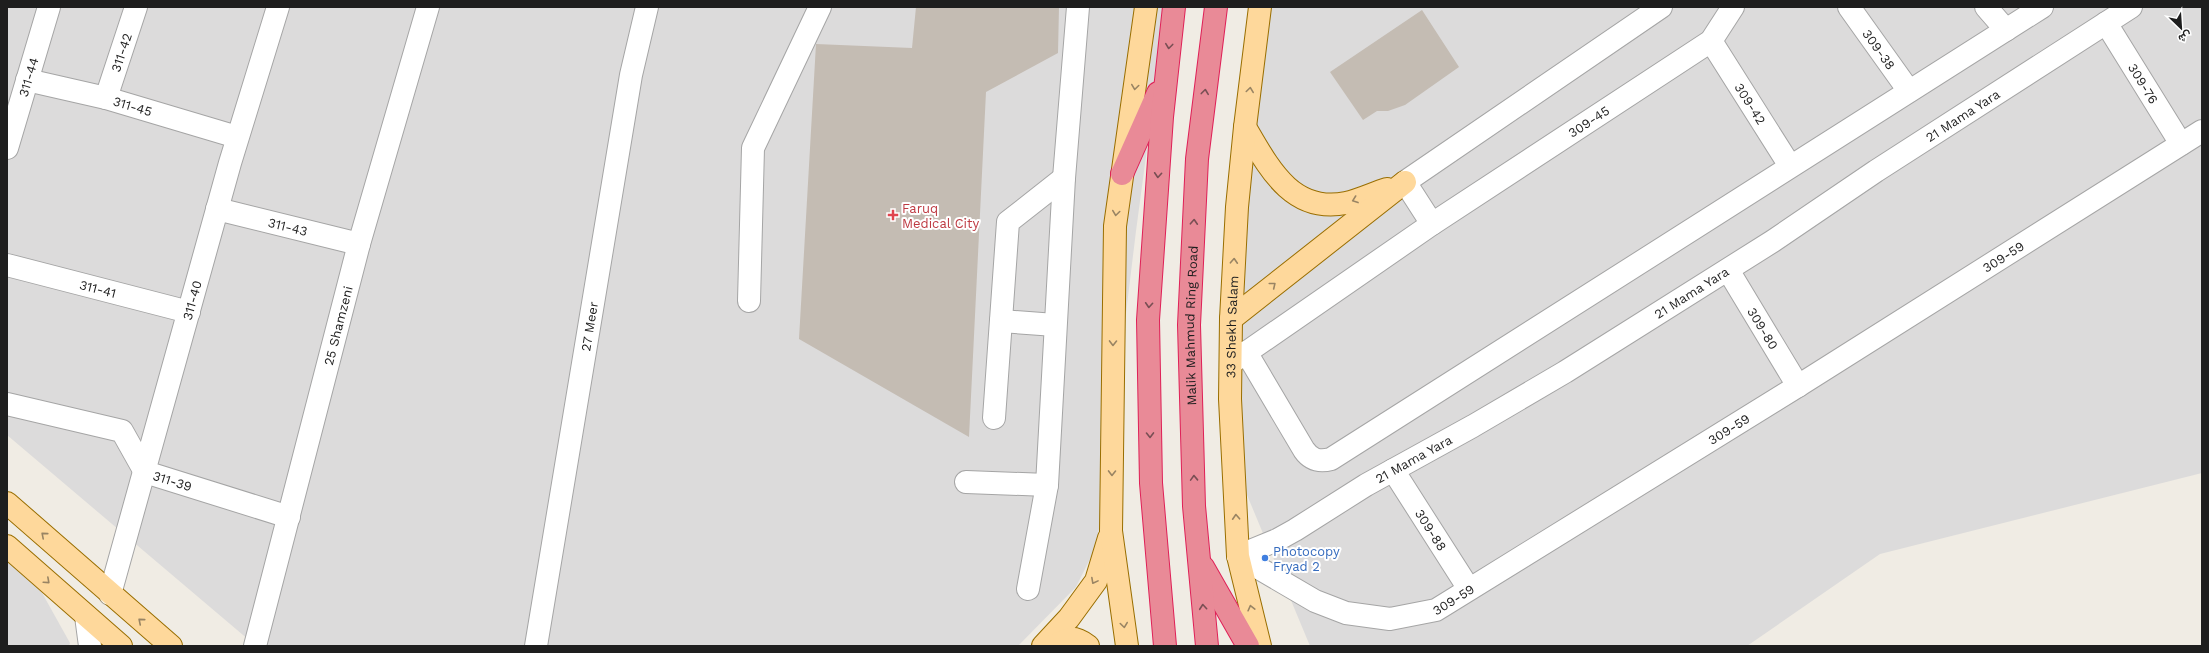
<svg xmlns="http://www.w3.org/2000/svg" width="2209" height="653" viewBox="0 0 2209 653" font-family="'Work Sans',Vazirmatn,sans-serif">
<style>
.residential{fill:#dcdbdb}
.building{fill:#c4bcb3}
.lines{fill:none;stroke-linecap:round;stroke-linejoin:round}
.minor-casing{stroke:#a5a5a5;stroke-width:24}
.major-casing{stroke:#996e00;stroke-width:24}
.highway-casing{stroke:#df2057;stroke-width:24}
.minor{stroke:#fff;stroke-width:22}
.major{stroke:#fed89b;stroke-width:22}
.highway{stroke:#e98a97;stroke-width:22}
.oneway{stroke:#794f54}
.oneway2{stroke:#998463}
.health-dot{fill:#e0444e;stroke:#fff;stroke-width:1.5}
.shop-dot{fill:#3f7fe0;stroke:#fff;stroke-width:1.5}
.labels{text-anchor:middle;stroke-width:4;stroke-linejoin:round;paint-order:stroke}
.street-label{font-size:13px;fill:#1e1e1e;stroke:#fff}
.health-label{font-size:13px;fill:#be3a42;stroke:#fff;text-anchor:start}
.shop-label{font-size:13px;fill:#366cbe;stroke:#fff;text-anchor:start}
</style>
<rect width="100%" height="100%" fill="#f0ece4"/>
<g class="residential">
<polygon points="7,7 1166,7 1136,231 1102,510 1096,547 1076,587 1018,646 256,646 7,435"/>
<polygon points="1261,7 2202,7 2202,473 1880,554 1747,646 1310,646 1222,435"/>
<polygon points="7,561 41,591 70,643 69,646 7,646"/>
</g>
<g class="building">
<polygon points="916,7 1059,7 1058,53 986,92 969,437 799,339 816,44 912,48"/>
<polygon points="1422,10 1459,67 1405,105 1388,111 1377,111 1363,120 1330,72"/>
</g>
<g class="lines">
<g class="minor-casing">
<g id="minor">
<path id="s1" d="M1849 7 1909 91"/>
<polyline points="1986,7 2006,30"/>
<path id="s2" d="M2106 23 2181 144"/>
<path id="s3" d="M1711 41 1790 166"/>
<path id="s4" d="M27 80 106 98 237 137"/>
<path id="s5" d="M106 98 136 7"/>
<path id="s6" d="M7 148 49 7"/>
<path id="s7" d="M217 209 359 244"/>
<polyline points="1432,224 1405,182 1661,7"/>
<path id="s8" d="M7 265 189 312"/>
<path id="s9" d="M1728 270 1798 386"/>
<polyline points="749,301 753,148 820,7"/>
<polyline points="1001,321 1055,325"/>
<path d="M1246 352 1304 450C1311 460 1319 462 1331 459L2042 7"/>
<path id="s10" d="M1234 361 1432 224 1711 41 1733 7"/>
<path id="s11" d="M7 404 122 431 145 472 289 517"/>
<polyline points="994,418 1008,222 1064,178"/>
<path id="s12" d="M1393 470 1469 589"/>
<polyline points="966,482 1047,485"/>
<path id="s13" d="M1238 556 1315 601 1346 613 1390 619 1436 610 1798 386 2202 131"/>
<path id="s14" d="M1238 556 1277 540 1295 530 1366 485 1473 426 1565 372 1773 241 1876 171 2131 7"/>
<polyline points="1028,589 1047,485 1064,178 1078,7"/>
<path id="s15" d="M110 594 230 163 278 7"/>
<polyline points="86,616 90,646"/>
<path id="s16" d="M255 646 359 244 428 7"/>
<path id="s17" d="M536 646 631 75 647 7"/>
</g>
</g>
<g class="major-casing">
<g id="major">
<path d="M1245 127C1268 166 1291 214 1346 203 1360 200 1374 193 1387 189"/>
<polyline points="1231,319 1405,182"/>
<polyline points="7,503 171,646"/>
<polyline points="7,546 121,646"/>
<polyline points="1043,646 1069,618 1096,581 1109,538"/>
<path d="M1053 646C1068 638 1074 635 1088 646"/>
<polyline points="1127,646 1111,531 1115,226 1146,7"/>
<path id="s18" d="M1260 646 1238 556 1230 399 1231 319 1237 207 1245 127 1260 7"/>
</g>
</g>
<g class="highway-casing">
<g id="highway">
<polyline points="1122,174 1158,93"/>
<polyline points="1203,567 1248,646"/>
<polyline points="1165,646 1151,483 1148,320 1162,117 1174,7"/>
<path id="s19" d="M1207 646 1194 506 1189 325 1197 159 1216 7"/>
</g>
</g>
<use href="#minor" class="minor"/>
<use href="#major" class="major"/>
<use href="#highway" class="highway"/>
</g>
<defs><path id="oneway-chevron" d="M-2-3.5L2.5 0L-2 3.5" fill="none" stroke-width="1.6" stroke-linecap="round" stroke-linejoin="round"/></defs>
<g class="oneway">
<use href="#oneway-chevron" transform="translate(1169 46) rotate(97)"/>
<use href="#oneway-chevron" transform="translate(1205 92) rotate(-83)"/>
<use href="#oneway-chevron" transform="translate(1158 175) rotate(94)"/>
<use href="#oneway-chevron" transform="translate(1194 222) rotate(-87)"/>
<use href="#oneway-chevron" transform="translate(1149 305) rotate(94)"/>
<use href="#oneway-chevron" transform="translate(1150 435) rotate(89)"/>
<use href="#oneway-chevron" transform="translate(1194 478) rotate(-92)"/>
<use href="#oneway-chevron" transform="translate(1203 607) rotate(-95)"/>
</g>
<g class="oneway2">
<use href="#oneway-chevron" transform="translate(1135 87) rotate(98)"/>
<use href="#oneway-chevron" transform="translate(1250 90) rotate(-82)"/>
<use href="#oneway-chevron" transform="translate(1355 200) rotate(160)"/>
<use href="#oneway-chevron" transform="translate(1116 213) rotate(98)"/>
<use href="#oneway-chevron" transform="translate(1234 261) rotate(-87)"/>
<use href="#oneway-chevron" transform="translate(1273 285) rotate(-39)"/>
<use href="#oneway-chevron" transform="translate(1113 343) rotate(91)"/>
<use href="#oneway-chevron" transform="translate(1112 473) rotate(91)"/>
<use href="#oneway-chevron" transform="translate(1236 517) rotate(-93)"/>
<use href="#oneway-chevron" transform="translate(44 535) rotate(-139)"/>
<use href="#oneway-chevron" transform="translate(47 581) rotate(42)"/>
<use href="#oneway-chevron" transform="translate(1094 581) rotate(118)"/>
<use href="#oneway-chevron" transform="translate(1251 608) rotate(-104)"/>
<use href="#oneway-chevron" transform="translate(141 621) rotate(-140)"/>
<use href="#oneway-chevron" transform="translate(1124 625) rotate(82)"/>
</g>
<path class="health-dot" d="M891 209h4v4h4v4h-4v4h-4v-4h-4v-4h4z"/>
<circle class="shop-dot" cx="1265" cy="558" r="4"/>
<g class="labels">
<g class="street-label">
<text dy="5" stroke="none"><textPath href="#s1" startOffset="52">309-38</textPath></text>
<text dy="5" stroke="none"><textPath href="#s5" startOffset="48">311-42</textPath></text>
<text dy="5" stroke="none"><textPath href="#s6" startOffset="74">311-44</textPath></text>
<text dy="5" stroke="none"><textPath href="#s2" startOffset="71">309-76</textPath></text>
<text dy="5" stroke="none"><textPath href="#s3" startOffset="74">309-42</textPath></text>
<text dy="5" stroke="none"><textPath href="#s4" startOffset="109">311-45</textPath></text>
<text dy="5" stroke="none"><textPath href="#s14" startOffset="849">21 Mama Yara</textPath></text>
<text dy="5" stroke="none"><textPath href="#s10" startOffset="428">309-45</textPath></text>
<text dy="5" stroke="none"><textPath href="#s7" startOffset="73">311-43</textPath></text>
<text dy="5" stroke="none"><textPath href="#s13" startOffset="882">309-59</textPath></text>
<text dy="5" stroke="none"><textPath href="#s8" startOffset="94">311-41</textPath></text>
<text dy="5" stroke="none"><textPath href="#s14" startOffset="525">21 Mama Yara</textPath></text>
<text dy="5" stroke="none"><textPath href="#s15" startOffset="305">311-40</textPath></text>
<text dy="5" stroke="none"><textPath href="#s16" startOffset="331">25 Shamzeni</textPath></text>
<text dy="5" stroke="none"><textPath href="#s17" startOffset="324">27 Meer</textPath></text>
<text dy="5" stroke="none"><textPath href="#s19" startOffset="321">Malik Mahmud Ring Road</textPath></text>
<text dy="5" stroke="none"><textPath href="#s18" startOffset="322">33 Shekh Salam</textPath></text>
<text dy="5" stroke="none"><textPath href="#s9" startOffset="68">309-80</textPath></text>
<text dy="5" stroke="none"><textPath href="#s13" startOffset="558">309-59</textPath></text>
<text dy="5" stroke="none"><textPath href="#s14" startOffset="201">21 Mama Yara</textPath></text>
<text dy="5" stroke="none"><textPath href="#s11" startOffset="194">311-39</textPath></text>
<text dy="5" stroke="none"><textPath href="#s12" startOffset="71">309-88</textPath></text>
<text dy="5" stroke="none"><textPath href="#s13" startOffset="234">309-59</textPath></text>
</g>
<g class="health-label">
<text x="902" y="213">Faruq<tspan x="902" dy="15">Medical City</tspan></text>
</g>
<g class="shop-label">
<text x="1273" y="556">Photocopy<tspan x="1273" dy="15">Fryad 2</tspan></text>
</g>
</g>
<rect width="2209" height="653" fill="none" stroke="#1e1e1e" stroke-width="16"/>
<g transform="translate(2181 28) rotate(155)" stroke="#ffffff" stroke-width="3" paint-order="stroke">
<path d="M0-3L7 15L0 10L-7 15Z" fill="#1e1e1e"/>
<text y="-6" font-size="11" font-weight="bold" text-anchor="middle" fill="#1e1e1e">ش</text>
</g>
</svg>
